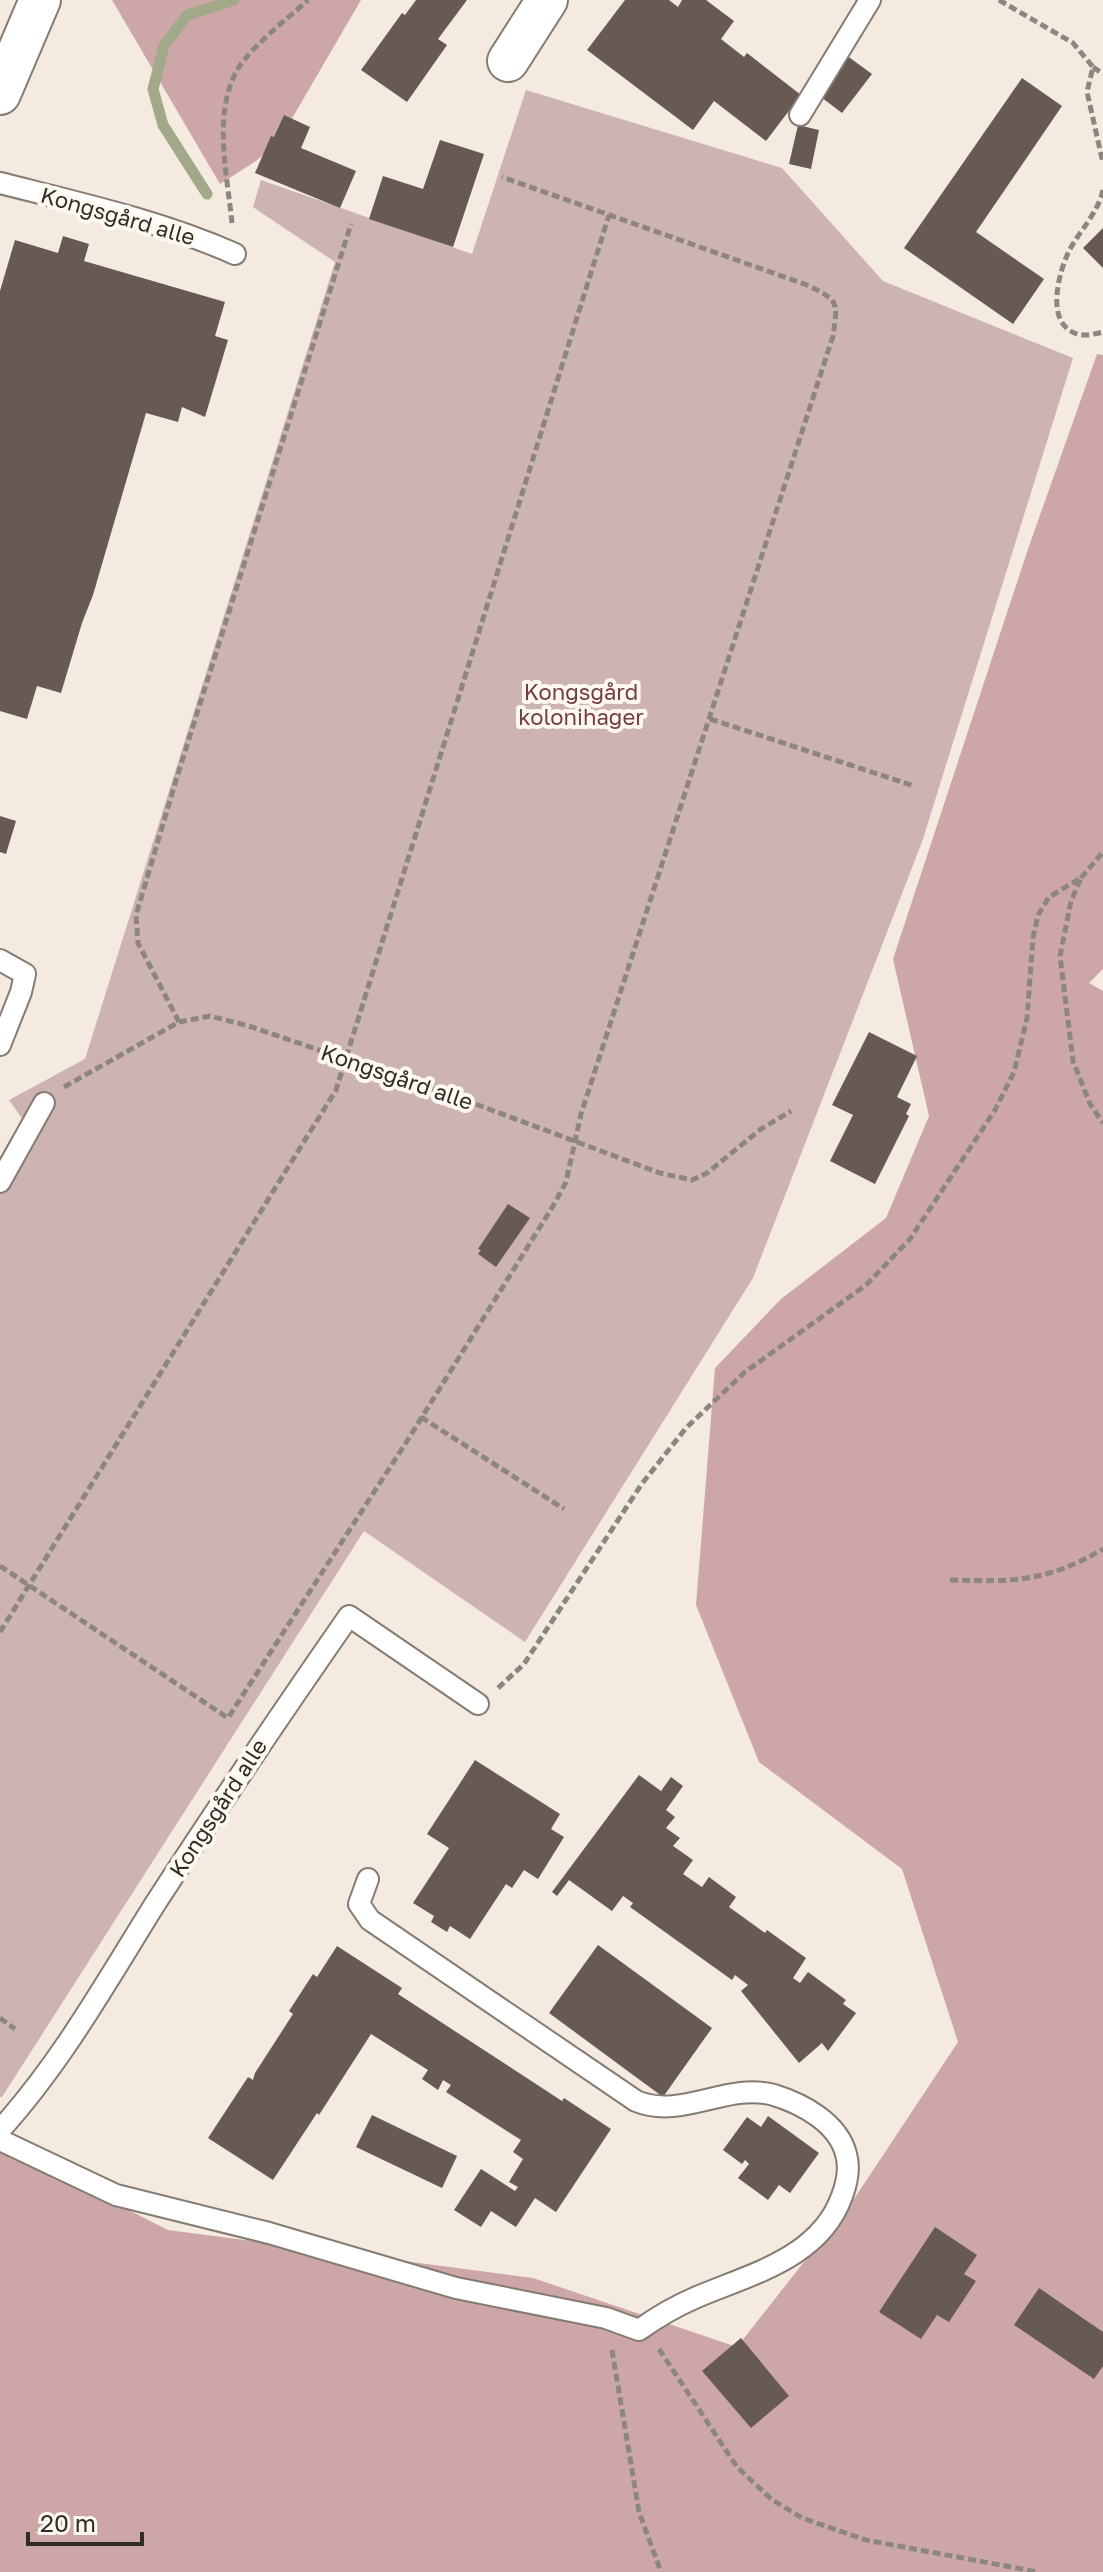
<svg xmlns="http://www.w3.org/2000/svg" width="1103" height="2572" viewBox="0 0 1103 2572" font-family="'Golos Text',sans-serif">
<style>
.green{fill:#cdb3b3}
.forest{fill:#cda7a8}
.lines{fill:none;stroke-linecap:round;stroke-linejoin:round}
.stream{stroke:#a2a989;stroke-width:11}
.building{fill:#675a55}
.service-casing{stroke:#847b71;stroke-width:24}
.minor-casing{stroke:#847b71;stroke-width:44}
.path{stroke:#8d867f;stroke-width:5;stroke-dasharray:8 4;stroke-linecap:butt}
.service{stroke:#fff;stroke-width:20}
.minor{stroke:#fff;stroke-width:40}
.labels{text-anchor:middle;stroke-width:8;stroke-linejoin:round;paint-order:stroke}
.street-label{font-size:22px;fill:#302c28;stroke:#fef8f1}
.park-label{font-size:22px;fill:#733d41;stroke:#fef8f1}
</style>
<rect width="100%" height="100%" fill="#f4eadf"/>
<polygon class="green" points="526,90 782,168 883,281 1073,358 922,842 753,1278 525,1642 364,1531 2,2097 0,2097 0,1173 29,1128 9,1100 85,1059 335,262 253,207 261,180 472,254"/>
<g class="forest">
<polygon points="112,0 361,0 280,139 256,161 220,184"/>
<polygon points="1097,354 1103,355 1103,969 1089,983 1103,991 1103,2572 0,2572 0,2145 168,2230 533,2278 737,2347 856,2196 958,2042 902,1869 759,1762 696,1605 715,1368 781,1299 886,1218 929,1116 893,959 1028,549"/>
</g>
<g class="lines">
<polyline class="stream" points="207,194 163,125 153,89 164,46 187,15 234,0"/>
</g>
<g class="building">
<polygon points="416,0 467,0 438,39 447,45 407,102 361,70 402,13 405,15"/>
<polygon points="625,0 669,0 678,7 682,0 706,0 734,21 721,39 744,57 747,53 801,95 766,141 714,101 693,130 587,50"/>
<polygon points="846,55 872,74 842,113 817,94"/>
<polygon points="1022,78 1062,106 976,232 1044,279 1013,324 904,248"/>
<polygon points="284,115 310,127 301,148 356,171 340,208 255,173 271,136 274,137"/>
<polygon points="798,125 819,130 811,169 789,164"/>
<polygon points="440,140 484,154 453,247 369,219 383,176 423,189"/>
<polygon points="1103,228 1103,268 1083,248"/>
<polygon points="63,236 89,244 84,261 225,302 215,336 228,340 205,417 182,407 178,422 146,413 93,595 82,623 61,693 37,686 27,719 0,711 0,291 15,240 58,253"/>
<polygon points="0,816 16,821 6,854 0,852"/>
<polygon points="869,1032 917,1056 897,1097 911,1104 906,1114 909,1116 875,1184 830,1161 853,1115 832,1105"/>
<polygon points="508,1204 530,1218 496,1267 478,1254 481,1250 478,1249"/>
<polygon points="475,1760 560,1814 551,1829 564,1837 538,1879 524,1870 512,1888 506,1884 470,1939 450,1926 447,1932 431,1922 434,1916 413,1903 449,1848 427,1834"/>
<polygon points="639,1775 661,1791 671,1777 683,1786 666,1810 675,1817 666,1828 680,1838 673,1846 693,1860 683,1874 702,1887 709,1877 736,1897 729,1907 765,1933 767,1930 806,1958 793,1978 800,1983 808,1972 846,2000 843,2004 856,2013 828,2051 822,2043 799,2063 741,1991 748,1985 735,1975 732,1980 630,1907 633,1903 623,1896 612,1911 569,1880 557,1896 552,1892"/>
<polygon points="598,1945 712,2028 663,2097 549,2013"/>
<polygon points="337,1946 402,1988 398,1994 562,2101 564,2098 611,2129 556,2212 535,2198 516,2227 491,2211 481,2227 454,2210 481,2169 515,2191 518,2187 509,2182 523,2159 513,2152 521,2140 446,2092 451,2085 443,2080 438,2090 422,2079 428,2070 371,2034 319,2115 317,2113 273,2180 208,2138 248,2077 253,2080 255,2073 293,2014 289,2011 313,1974 317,1977"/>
<polygon points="372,2115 457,2156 442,2188 356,2147"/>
<polygon points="768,2116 819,2153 790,2193 779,2185 768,2200 738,2178 749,2164 745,2160 742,2164 723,2150 747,2117 761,2127"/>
<polygon points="935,2227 977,2255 964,2274 976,2281 949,2322 937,2315 921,2339 879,2312"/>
<polygon points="1039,2288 1103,2332 1103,2366 1094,2379 1014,2325"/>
<polygon points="741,2338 789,2396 751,2428 702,2371"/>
</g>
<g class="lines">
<g class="service-casing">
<g id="service">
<polyline points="800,115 870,0"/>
<path d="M0 183C79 203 161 221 235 254"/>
<polyline points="0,960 25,974 21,992 0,1045"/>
<polyline points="0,1182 44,1103"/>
<path d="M0 2130C61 2063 107 1981 155 1904 218 1807 283 1711 349 1616L478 1704"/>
<path d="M0 2140 116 2195 269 2233 456 2288 606 2318 639 2330C657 2317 676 2306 697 2297 751 2274 820 2258 842 2196 847 2183 850 2168 846 2154 838 2123 803 2104 774 2095 727 2082 682 2120 636 2101L370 1920 359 1904 368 1879"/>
</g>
</g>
<g class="minor-casing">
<g id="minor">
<polyline points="508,61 547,0"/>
<polyline points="0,94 40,0"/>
</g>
</g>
<g class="path">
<polyline points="999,0 1073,43 1093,67 1087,92 1103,163"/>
<polyline points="1093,67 1103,74"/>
<path d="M1103 190C1098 213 1080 230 1069 251 1060 270 1050 306 1063 324 1074 338 1087 336 1103 332"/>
<path d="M232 223C227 172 210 103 244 60 262 38 287 19 308 0"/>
<polyline points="710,719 914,786"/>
<polyline points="1081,878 1103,852"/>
<polyline points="179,1022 138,943 136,915 177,777 351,224"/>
<polyline points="64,1087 179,1022 210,1016 249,1026 470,1102 660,1173 692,1180 707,1173 761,1129 791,1111"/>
<polyline points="421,1417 564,1509"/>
<path d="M0 1566 228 1718 409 1438 553 1206 566 1182 581 1114 833 336C838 300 839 301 807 285L502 177"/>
<path d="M950 1580C1013 1582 1047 1582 1103 1549"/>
<polyline points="0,1632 336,1090 609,215"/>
<polyline points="498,1688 524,1664 641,1485 686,1428 745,1372 866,1285 910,1239 995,1110 1014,1072 1027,1018 1033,938 1038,915 1049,897 1081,878 1071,901 1060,956 1073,1061 1090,1104 1103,1123"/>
<polyline points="0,2018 15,2029"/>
<polyline points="659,2349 737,2467 771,2499 802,2518 866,2540 1038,2572"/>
<polyline points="612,2350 639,2512 661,2572"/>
</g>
<use href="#service" class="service"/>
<use href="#minor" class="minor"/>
</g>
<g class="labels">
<g class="street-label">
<text transform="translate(118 216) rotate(16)" y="8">Kongsgård alle</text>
<text transform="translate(397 1077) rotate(19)" y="8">Kongsgård alle</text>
<text transform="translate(218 1808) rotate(-57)" y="8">Kongsgård alle</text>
</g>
<g class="park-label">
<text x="581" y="700">Kongsgård<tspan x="581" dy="25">kolonihager</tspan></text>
</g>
</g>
<path d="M28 2532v12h114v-12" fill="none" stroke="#302c28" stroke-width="4"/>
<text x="40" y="2532" font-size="24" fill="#302c28" stroke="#fef8f1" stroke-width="6" paint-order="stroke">20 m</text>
</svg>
